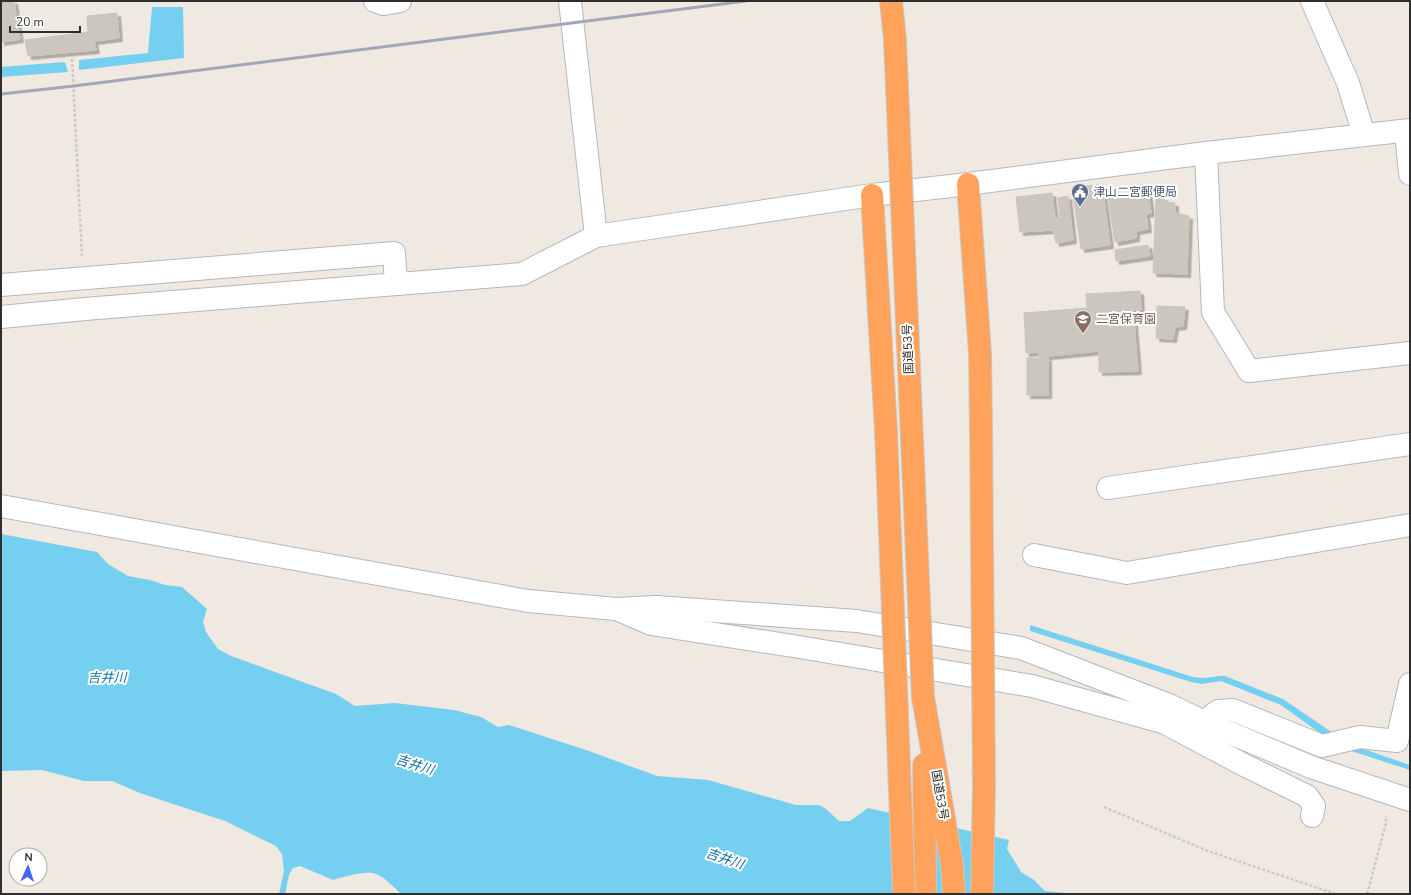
<svg xmlns="http://www.w3.org/2000/svg" width="1411" height="895" viewBox="0 0 1411 895" font-family="'Nunito Sans','Noto Sans JP',sans-serif">
<style>
.water{fill:#75cff0}
.building{fill:#cbc7bf;stroke:#cbc5ba;filter:url(#shadow)}
.lines{fill:none;stroke-linecap:round;stroke-linejoin:round}
.minor-casing{stroke:#b4b7c1;stroke-width:24}
.highway-casing{stroke:#c9c9c9;stroke-width:24}
.path{stroke:#c9c9c9;stroke-width:2.5;stroke-dasharray:3 2;stroke-linecap:butt}
.minor{stroke:#fff;stroke-width:22}
.highway{stroke:#ffa35c;stroke-width:22}
.rail{stroke:#a3a6b8;stroke-width:3}
.highway-bridge-casing{stroke:#c9c9c9;stroke-width:24;stroke-linecap:butt}
.highway-bridge{stroke:#ffa35c;stroke-width:22}
.labels{text-anchor:middle;stroke-width:4;stroke-linejoin:round;paint-order:stroke}
.service-label{font-size:12px;fill:#4e5e75;stroke:#fff;text-anchor:start}
.education-label{font-size:12px;fill:#785e54;stroke:#fff;text-anchor:start}
.street-label{font-size:12px;fill:#2e2e2e;stroke:#fff}
.water-label{font-size:13px;font-style:italic;fill:#0d6fa3;stroke:#fff}
</style>
<defs>
<filter id="shadow"><feDropShadow dx="3.5" dy="3.5" stdDeviation="0" flood-color="#0004"/></filter>
</defs>
<rect width="100%" height="100%" fill="#efe9e1"/>
<g class="water">
<polygon points="152,7 183,7 184,58 79,70 79,60 148,53"/>
<polygon points="65,62 68,72 1,77 1,67"/>
<path d="M1 534 97 552 108 564 128 576 150 580 165 585 182 587 207 609 203 622 206 632 218 649 231 656 336 694 355 706 395 703 454 710 481 717 498 727 509 725 589 751 657 776 708 780 796 805H819L826 809 839 821H850L868 808 1009 840 1007 849 1021 872 1034 880 1045 891 1066 893 1091 894H401C395 888 384 877 376 874 366 870 343 877 333 880L300 866 293 868 289 875 285 894H279L284 871 282 854 276 846 225 821 140 793 112 781H84L42 770 1 771Z"/>
<polygon points="1030,625 1193,677 1203,678 1220,676 1225,676 1283,699 1349,744 1410,765 1410,770 1339,747 1281,705 1221,681 1201,684 1191,682 1030,631"/>
</g>
<g class="building">
<polygon points="1,1 14,1 20,39 1,42"/>
<polygon points="117,13 119,38 94,41 96,50 28,56 25,40 88,32 87,16"/>
<polygon points="1102,184 1110,245 1081,249 1072,188"/>
<polygon points="1148,191 1151,213 1146,214 1148,229 1136,231 1136,238 1115,242 1108,196"/>
<polygon points="1052,193 1055,218 1060,218 1058,198 1068,196 1073,240 1056,243 1053,230 1020,232 1016,197"/>
<polygon points="1156,197 1165,198 1165,202 1175,203 1175,213 1189,216 1187,274 1153,273"/>
<polygon points="1148,245 1150,256 1116,261 1115,250"/>
<polygon points="1140,291 1141,310 1133,310 1138,371 1099,372 1099,351 1039,357 1038,352 1026,353 1024,313 1087,308 1086,294"/>
<polygon points="1157,306 1185,307 1183,326 1175,327 1173,339 1156,338"/>
<rect x="1027" y="358" width="21" height="37"/>
</g>
<g class="lines">
<g class="minor-casing">
<g id="minor">
<polyline points="375,1 384,4 400,1"/>
<polyline points="570,1 596,236"/>
<polyline points="1312,1 1348,83 1364,135"/>
<polyline points="1406,131 1410,174"/>
<polyline points="1206,153 1213,312 1249,371 1410,353"/>
<polyline points="1,285 394,253 396,284"/>
<polyline points="1,317 85,309 522,274 596,236 872,195 968,184 1206,153 1410,130"/>
<polyline points="1108,488 1410,444"/>
<polyline points="1,506 528,601 616,609 656,607 857,621 1021,648 1169,705 1204,722 1311,767 1410,800"/>
<polyline points="1034,555 1127,573 1410,525"/>
<polyline points="621,611 651,624 793,646 1032,686 1162,722 1204,722 1218,711 1233,710 1322,746 1360,737 1397,741 1410,684"/>
<polyline points="1165,723 1246,766 1307,796 1314,806 1312,816"/>
</g>
</g>
<g class="highway-casing">
<g id="highway">
<polyline points="968,184 980,353 981,428"/>
<polyline points="872,195 886,431"/>
<polyline points="923,697 952,865 954,894"/>
<polyline points="924,765 925,894"/>
</g>
</g>
<g class="path">
<polyline points="72,59 82,256"/>
<polyline points="1104,807 1208,851 1336,894"/>
<polyline points="1367,894 1386,823 1386,816"/>
</g>
<use href="#minor" class="minor"/>
<use href="#highway" class="highway"/>
<polyline class="rail" points="1,94 74,86 746,1"/>
<g class="highway-bridge-casing">
<g id="highway-bridge">
<polyline points="891,1 895,40 923,697"/>
<polyline points="981,428 984,785 982,894"/>
<polyline points="886,431 904,894"/>
</g>
</g>
<use href="#highway-bridge" class="highway-bridge"/>
</g>
<defs>
<g id="civic-pin" transform="scale(0.9)"><path d="M0 17L-7.5 6A9.5 9.5 0 1 1 7.5 6Z" fill="#5c6f8a" stroke="#fff"/><path d="M-.6-6.5H3V-4.5H.6V-3L4-1V1h2V6H-6V1h2V-1L-.6-3ZM-1.2 2.5V6h2.4V2.5Z" fill="#fff"/></g>
<g id="school-pin" transform="scale(0.9)"><path d="M0 17L-7.5 6A9.5 9.5 0 1 1 7.5 6Z" fill="#8d6e63" stroke="#fff"/><path d="M0-5L7-2L0 1L-7-2ZM-4 1L0 2.5L4 1V4Q0 6-4 4Z" fill="#fff"/></g>
</defs>
<g fill-rule="evenodd">
<use href="#civic-pin" x="1080" y="192"/>
<use href="#school-pin" x="1083" y="319"/>
</g>
<g class="labels">
<g class="service-label">
<text x="1093" y="196">津山二宮郵便局</text>
</g>
<g class="education-label">
<text x="1096" y="323">二宮保育園</text>
</g>
<g class="street-label">
<text transform="translate(908 349) rotate(-92)" y="4">国道53号</text>
<text transform="translate(940 795) rotate(80)" y="4">国道53号</text>
</g>
<g class="water-label">
<text x="107" y="682">吉井川</text>
<text transform="translate(415 764) rotate(17)" y="5">吉井川</text>
<text transform="translate(725 858) rotate(19)" y="5">吉井川</text>
</g>
</g>
<rect width="1411" height="895" fill="none" stroke="#2e2e2e" stroke-width="4"/>
<g transform="translate(28 867) rotate(3)"><circle r="19" fill="#ffffff" stroke="#ababab"/>
<path d="M0-3L7 15L0 10L-7 15Z" fill="#4264fb"/>
<text y="-6" font-size="11" font-weight="bold" text-anchor="middle" fill="#2e2e2e">N</text>
</g>
<path d="M10 26v6h70v-6" fill="none" stroke="#2e2e2e" stroke-width="2"/>
<text x="16" y="26" font-size="12" fill="#2e2e2e" stroke="#ffffff" stroke-width="3" paint-order="stroke">20 m</text>
</svg>
